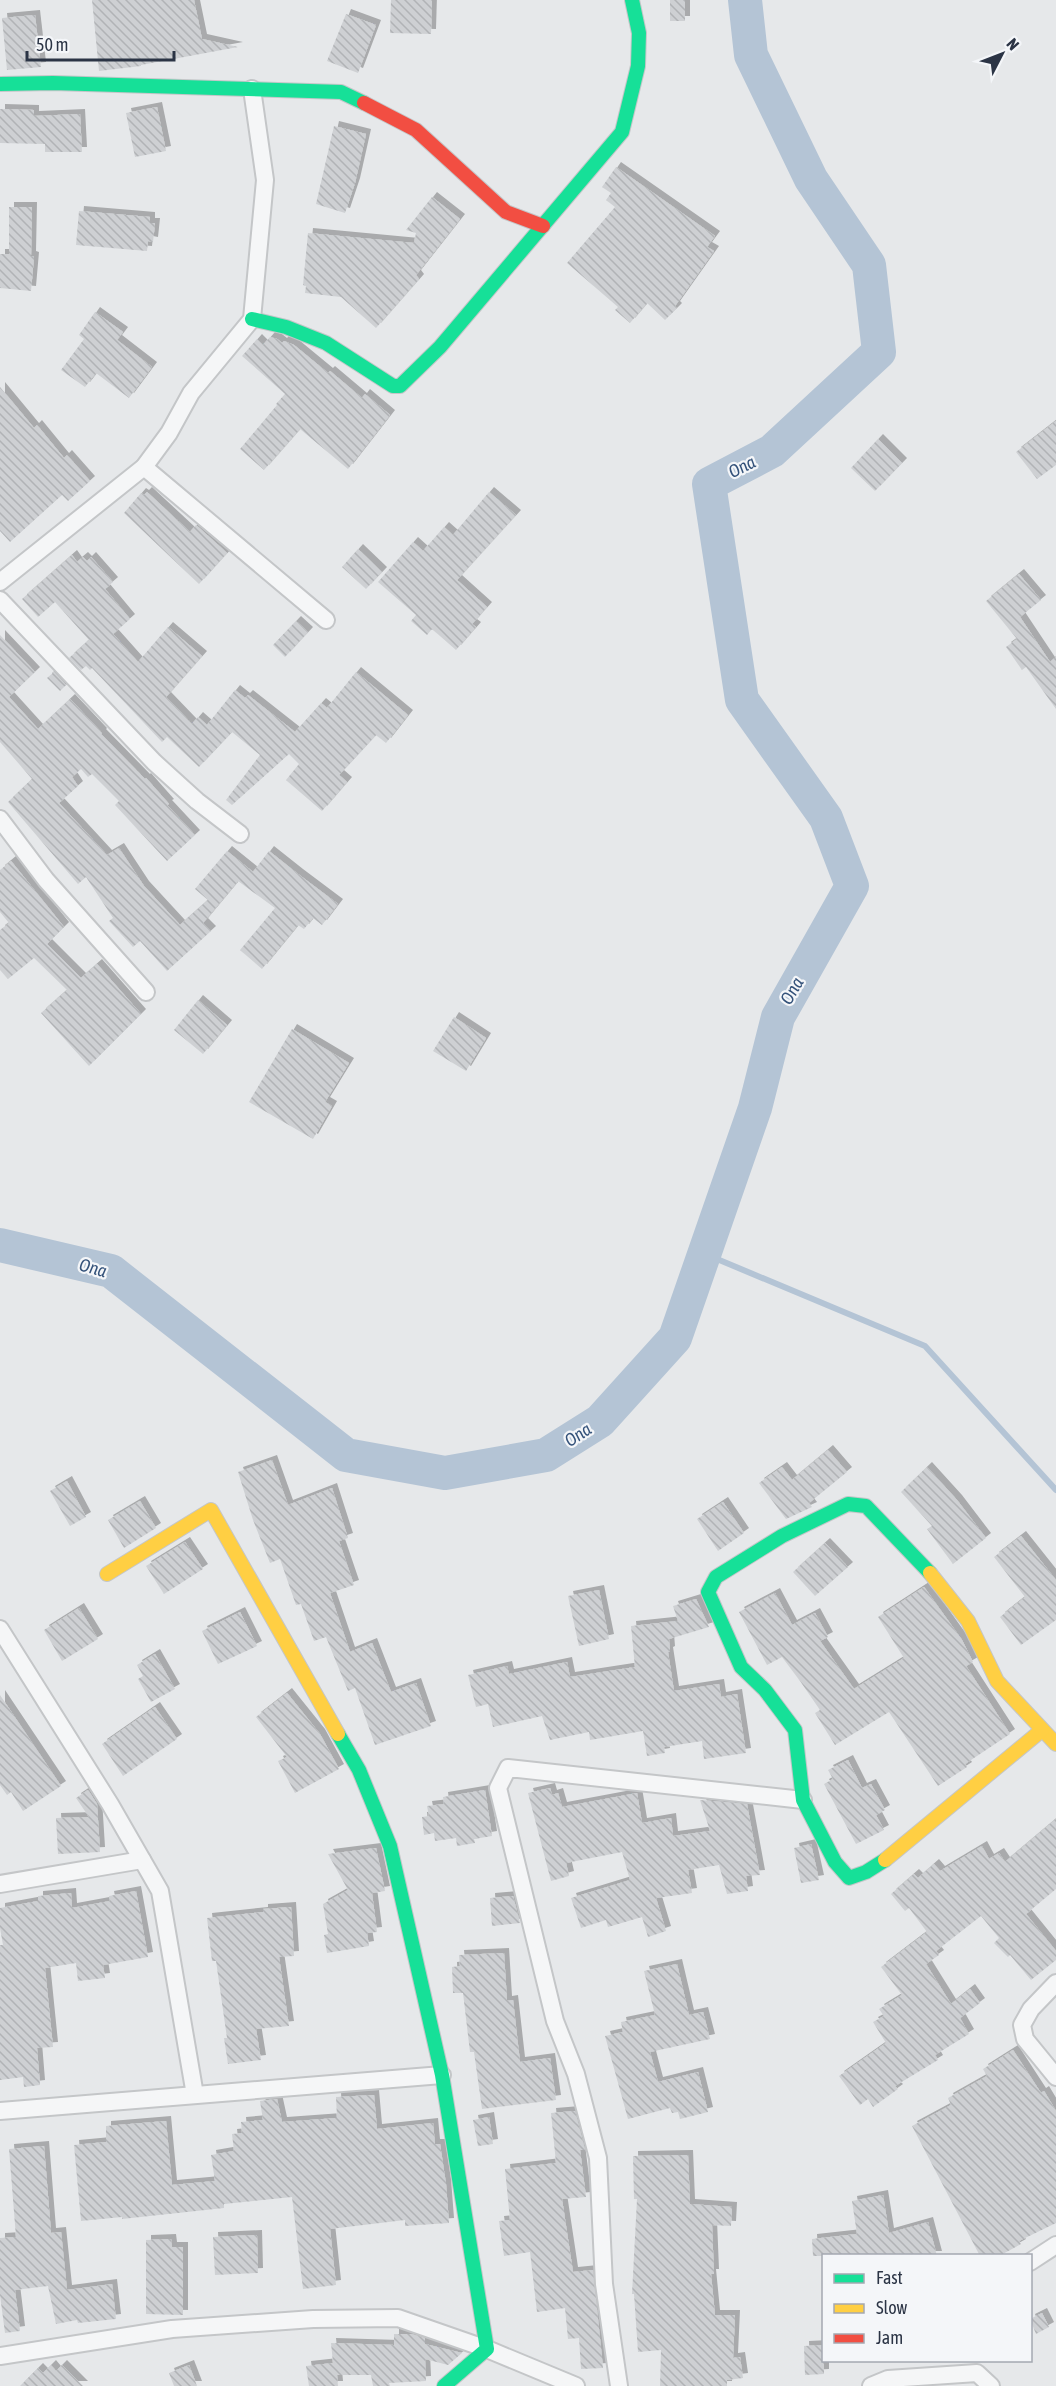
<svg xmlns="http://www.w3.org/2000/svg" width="1056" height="2386" viewBox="0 0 1056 2386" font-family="'Asap Condensed',sans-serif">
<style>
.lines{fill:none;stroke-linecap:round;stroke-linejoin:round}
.stream{stroke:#b4c4d5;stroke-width:6}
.river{stroke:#b4c4d5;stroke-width:34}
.building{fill:url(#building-back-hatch);filter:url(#shadow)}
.street-casing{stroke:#c4c6c8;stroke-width:20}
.fast-casing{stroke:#c4c6c8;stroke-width:16}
.slow-casing{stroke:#c4c6c8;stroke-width:16}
.jam-casing{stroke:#c4c6c8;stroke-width:16}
.street{stroke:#f5f6f7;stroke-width:16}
.fast{stroke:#16e098;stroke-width:14}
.slow{stroke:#ffcf43;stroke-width:14}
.jam{stroke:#f24e42;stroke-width:14}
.labels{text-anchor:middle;stroke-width:4.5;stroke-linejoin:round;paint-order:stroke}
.water-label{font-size:18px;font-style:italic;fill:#34527a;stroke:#f4f6f9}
</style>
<defs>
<pattern id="building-back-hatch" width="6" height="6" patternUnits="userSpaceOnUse" patternTransform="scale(1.5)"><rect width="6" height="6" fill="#ced0d3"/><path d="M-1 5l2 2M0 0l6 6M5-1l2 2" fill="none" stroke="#b1b3b6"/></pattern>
<filter id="shadow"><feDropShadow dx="5" dy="-5" stdDeviation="0" flood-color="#0004"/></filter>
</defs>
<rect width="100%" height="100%" fill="#e6e8ea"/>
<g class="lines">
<polyline class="stream" points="705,1254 925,1346 1056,1490"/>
<polyline class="river" points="0,1245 111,1271 346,1455 445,1473 546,1455 600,1421 675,1338 755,1108 778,1017 852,886 826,818 742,700 709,484 772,451 879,352 869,265 811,179 751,55 745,0"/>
</g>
<g class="building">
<polygon points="92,0 194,0 202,39 238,47 141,65 141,66 99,71"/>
<polygon points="391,0 432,0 431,34 390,33"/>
<rect x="670" y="0" width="15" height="21"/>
<polygon points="346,14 376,25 358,73 327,61"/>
<polygon points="35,15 41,67 7,70 2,18"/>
<polygon points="157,107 166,151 135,157 126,113"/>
<polygon points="0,109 34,110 34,116 80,114 82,152 45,152 45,144 0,143"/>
<polygon points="334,126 366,134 355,183 345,213 316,204"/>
<polygon points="616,167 715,236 707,247 714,251 675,306 677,308 665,320 647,303 630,323 615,310 618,307 567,263 615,207 606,200 611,193 602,187"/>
<polygon points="432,197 460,219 416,275 419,279 376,328 341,297 305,293 306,286 303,285 308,233 414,243 416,233 406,230"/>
<polygon points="9,207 32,207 31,256 34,257 31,291 0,288 0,254 9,254"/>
<polygon points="79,211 150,217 150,223 155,223 153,242 148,241 147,251 76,245"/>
<polygon points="95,312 123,332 117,340 152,367 129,398 96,373 85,387 61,370 84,339 79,335"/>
<polygon points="270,337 277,339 282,343 284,341 294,345 328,373 330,371 362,398 365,394 390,415 348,469 300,429 264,470 240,449 277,405 276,404 285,394 242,356 257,339 263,345"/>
<polygon points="0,387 34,428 37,425 64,458 67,455 90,481 68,501 62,495 10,542 0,531"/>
<polygon points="1056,421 1056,465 1037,479 1016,452"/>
<polygon points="878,439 902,463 875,491 851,468"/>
<polygon points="147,492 190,532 196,525 227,553 199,584 124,513 141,493 144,495"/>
<polygon points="489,492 516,515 457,580 487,607 472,624 476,627 456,650 432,629 427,635 411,621 416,615 378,582 413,542 423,551 444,527 453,535"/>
<polygon points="358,549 382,572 366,589 342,567"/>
<polygon points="72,555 77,562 83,557 87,561 91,557 113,582 105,589 130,619 113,634 138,662 168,627 202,656 166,697 192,724 198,717 207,725 235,690 245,698 248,695 295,732 321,703 327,708 356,672 408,715 386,743 376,735 339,775 347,782 322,811 286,780 299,764 289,754 232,805 226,800 260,755 232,732 199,767 167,737 162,742 92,668 90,670 86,666 81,670 69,658 89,640 55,602 38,617 22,599"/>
<polygon points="1019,574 1041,600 1020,617 1050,662 1056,657 1056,709 1026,667 1022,670 1006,647 1017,639 986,601"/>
<polygon points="296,621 308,632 285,657 273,645"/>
<polygon points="0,635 35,672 9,697 38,729 70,699 102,733 101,734 145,779 146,778 169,804 167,805 195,835 167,861 115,805 119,801 92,774 88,777 81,769 72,777 78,786 59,803 107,855 119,848 144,886 180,925 208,900 195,889 227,851 253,872 269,851 298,874 338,904 322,925 313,918 304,929 298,925 262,969 240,950 275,908 238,881 203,923 211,931 167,971 140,941 133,947 109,921 113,918 86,877 78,884 8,802 32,779 0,742"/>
<polygon points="54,672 66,685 60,691 47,678"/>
<polygon points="11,861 64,927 47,944 81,978 97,964 141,1014 89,1066 41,1013 67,990 34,958 8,979 0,970 0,930 9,923 0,912 0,870"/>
<polygon points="198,1000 227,1025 203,1054 174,1030"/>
<polygon points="454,1017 486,1038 466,1071 433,1051"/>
<polygon points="292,1029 349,1063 325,1102 332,1106 313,1139 249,1102"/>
<polygon points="828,1450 847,1472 809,1503 812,1507 786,1519 759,1483 782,1467 792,1480"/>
<polygon points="272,1460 288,1505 332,1488 348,1538 339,1541 354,1585 330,1593 350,1652 372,1643 391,1692 416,1683 431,1726 375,1745 355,1688 348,1691 326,1637 314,1641 301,1604 296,1605 280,1559 270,1563 253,1520 238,1472"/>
<polygon points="927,1467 957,1500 986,1538 953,1564 927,1529 932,1526 901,1492"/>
<polygon points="67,1481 86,1517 70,1526 50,1491"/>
<polygon points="140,1501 156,1528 124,1548 108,1520"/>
<polygon points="723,1502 744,1533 718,1551 697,1519"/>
<polygon points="1021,1536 1056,1580 1056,1620 1021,1645 1000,1617 1025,1597 994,1557"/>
<polygon points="185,1542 203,1569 164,1594 146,1566"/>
<polygon points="825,1543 848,1567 815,1596 793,1572"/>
<polygon points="924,1587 962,1640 973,1662 966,1666 1010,1734 965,1764 967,1767 938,1786 889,1712 835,1745 815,1713 820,1710 800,1681 782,1657 767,1665 739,1612 775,1593 792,1625 815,1613 828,1637 820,1641 854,1689 904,1658 878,1617"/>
<polygon points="599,1590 609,1639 579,1646 568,1596"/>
<polygon points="696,1599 709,1627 669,1639 670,1651 668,1652 674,1691 719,1684 721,1697 737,1694 746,1753 704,1759 702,1741 664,1747 665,1753 647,1756 643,1731 590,1740 589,1732 550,1740 542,1716 493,1727 488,1704 476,1707 468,1675 507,1666 509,1674 567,1662 570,1677 635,1667 631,1626 678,1621 673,1606"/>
<polygon points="79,1608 98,1639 62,1661 44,1630"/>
<polygon points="240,1612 257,1646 218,1664 202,1631"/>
<polygon points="155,1654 175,1689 151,1702 138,1679 143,1676 137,1665"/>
<polygon points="287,1693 320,1734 339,1769 295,1793 278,1761 287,1757 256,1717"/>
<polygon points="0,1695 61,1786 23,1811 11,1792 7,1795 0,1785"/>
<polygon points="155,1707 177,1739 123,1776 102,1744"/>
<polygon points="848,1760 862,1788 871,1784 885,1810 876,1815 884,1830 856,1844 824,1784 833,1779 828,1770"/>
<polygon points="550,1788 552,1795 558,1793 562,1807 637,1793 642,1823 671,1818 673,1836 710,1831 700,1800 747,1804 760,1875 746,1876 748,1891 727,1894 719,1865 688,1870 692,1893 656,1898 666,1931 648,1937 642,1917 608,1927 606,1920 581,1928 571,1898 630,1880 622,1852 566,1863 569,1876 551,1881 528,1793"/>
<polygon points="88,1790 97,1804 100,1852 58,1854 56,1818 89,1817 76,1798"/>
<polygon points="485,1790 492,1836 474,1839 475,1843 457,1846 456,1838 435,1841 434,1833 424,1835 422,1817 429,1816 427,1806 444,1804 443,1797"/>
<polygon points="1056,1819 1056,1889 1026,1914 1056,1951 1056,1960 1031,1980 1010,1955 1008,1957 994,1943 999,1938 981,1916 936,1951 939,1955 926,1964 951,2004 970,1989 980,2003 960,2018 969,2034 935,2055 938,2060 895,2086 898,2089 873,2107 868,2099 860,2105 839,2076 886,2043 873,2022 884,2016 879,2009 902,1995 881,1967 927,1932 909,1908 905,1911 891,1894 914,1874 918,1878 934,1864 940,1871 982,1846 989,1859 999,1853 1005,1862"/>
<polygon points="811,1844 819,1880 801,1883 794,1848"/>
<polygon points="376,1848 385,1891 372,1893 377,1932 367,1933 369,1946 327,1953 324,1935 328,1934 323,1904 348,1890 328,1854"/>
<polygon points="136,1891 148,1957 103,1965 105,1978 78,1981 76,1963 45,1968 53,2047 37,2048 40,2085 24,2087 23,2077 0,2080 0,1945 3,1945 0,1928 0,1908 38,1901 38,1896 71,1893 72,1908 110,1901 109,1896"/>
<polygon points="513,1896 520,1923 492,1926 490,1898"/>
<polygon points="291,1907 294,1956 279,1957 289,2026 256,2029 261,2060 228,2064 224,2038 227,2038 216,1961 212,1961 207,1918 263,1912 263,1909"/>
<polygon points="504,1953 507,2001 513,2000 520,2062 550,2058 556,2100 482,2109 474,2052 470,2052 463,1993 453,1993 452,1967 460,1966 459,1955"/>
<polygon points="677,1964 689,2015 703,2012 710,2039 650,2052 658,2082 698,2072 708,2112 680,2119 678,2112 672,2113 670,2108 628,2119 605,2036 623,2032 621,2022 655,2015 644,1971"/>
<polygon points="1013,2050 1041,2093 1044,2091 1056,2111 1056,2223 1019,2241 1021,2244 999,2256 980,2256 912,2126 951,2105 948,2098 987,2076 983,2069"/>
<polygon points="374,2095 377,2129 433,2123 435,2144 440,2144 446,2184 449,2223 405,2226 405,2220 330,2229 336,2285 303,2289 292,2197 224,2204 224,2208 122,2219 122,2217 81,2221 74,2145 106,2142 106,2126 166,2121 172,2185 215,2181 211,2155 234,2151 232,2134 242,2133 241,2122 263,2120 260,2101 277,2099 282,2122 337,2118 336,2097"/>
<polygon points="575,2111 585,2150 580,2150 586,2197 562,2199 573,2272 593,2270 603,2368 581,2369 579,2338 568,2339 565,2308 537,2312 530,2252 504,2256 499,2221 510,2220 505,2169 556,2163 551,2113"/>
<polygon points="489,2117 493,2144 478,2146 473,2120"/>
<polygon points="44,2146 51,2233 61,2232 67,2290 112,2284 116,2319 78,2323 77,2320 56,2324 48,2286 15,2290 20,2331 5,2333 0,2295 0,2238 16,2237 9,2149"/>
<polygon points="688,2155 690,2204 732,2207 731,2226 712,2225 714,2274 711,2274 715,2315 735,2315 733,2358 740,2357 743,2378 727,2380 727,2386 660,2386 661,2350 638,2352 634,2294 632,2294 637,2199 634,2199 633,2156"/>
<polygon points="883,2195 889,2233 928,2222 937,2256 813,2256 812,2239 857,2234 852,2201"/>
<polygon points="257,2235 258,2273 215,2275 213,2237"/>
<polygon points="171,2239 172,2247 183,2247 183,2315 146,2314 146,2240"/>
<polygon points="1042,2313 1049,2327 1036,2334 1030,2319"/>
<polygon points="394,2334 411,2334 425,2338 425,2344 462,2353 448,2365 425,2359 426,2381 389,2383 390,2386 373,2386 371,2375 337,2375 338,2386 309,2386 306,2366 333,2363 331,2343 394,2345"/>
<polygon points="824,2345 824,2374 805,2375 804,2346"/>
<polygon points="51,2365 56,2371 62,2365 83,2386 20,2386 38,2368 43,2373"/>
<polygon points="189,2365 197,2386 174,2386 169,2373"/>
</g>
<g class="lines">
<g class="street-casing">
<g id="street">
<polyline points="144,467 326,620"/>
<polyline points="0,582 144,467 169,433 191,393 252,319 265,180 252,89"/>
<polyline points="0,600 154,762 197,801 240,834"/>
<polyline points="0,819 46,880 146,992"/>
<polyline points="0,1629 110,1804 160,1891 195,2095"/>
<polyline points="0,1884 142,1860"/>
<polyline points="1056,1983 1031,2009 1022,2025 1025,2039 1056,2077"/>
<polyline points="0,2111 442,2075"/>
<polyline points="1030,2262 1056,2245"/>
<polyline points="0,2356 172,2329 313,2319 398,2318 487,2349 576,2386"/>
<polyline points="619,2386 604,2284 598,2158 576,2074 555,2021 498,1788 508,1768 803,1800"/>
<polyline points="871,2386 888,2379 977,2373 991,2386"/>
</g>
</g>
<g class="fast-casing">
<g id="fast">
<polyline points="0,84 53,83 341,92 364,103"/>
<polyline points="252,319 286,327 326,343 393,386 400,386 440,347 622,132 638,66 639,33 632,0"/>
<polyline points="338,1734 359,1770 390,1846 442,2075 487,2349 444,2386"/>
<polyline points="885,1860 866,1872 849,1878 835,1862 803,1800 795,1730 765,1690 741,1667 708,1592 716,1577 782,1536 848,1504 866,1506 930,1573"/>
</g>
</g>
<g class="slow-casing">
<g id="slow">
<polyline points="930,1573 968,1621 997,1681 1056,1744"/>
<polyline points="107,1574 211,1510 338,1734"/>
<polyline points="885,1860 1042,1730"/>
</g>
</g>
<g class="jam-casing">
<polyline id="jam" points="364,103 416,130 506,212 543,226"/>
</g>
<use href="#street" class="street"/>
<use href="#fast" class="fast"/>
<use href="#slow" class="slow"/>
<use href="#jam" class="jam"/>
</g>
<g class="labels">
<g class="water-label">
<text transform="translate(742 467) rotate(-27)" y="6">Ona</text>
<text transform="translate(792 991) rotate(-60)" y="6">Ona</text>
<text transform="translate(93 1268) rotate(16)" y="6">Ona</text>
<text transform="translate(578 1435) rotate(-33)" y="6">Ona</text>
</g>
</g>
<rect x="822" y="2254" width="210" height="108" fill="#f4f6f9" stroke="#a4a8b1" stroke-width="1.5"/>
<rect x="834" y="2274" width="30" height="9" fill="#16e098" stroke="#a4a8b1" stroke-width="1.5"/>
<text x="876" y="2284" font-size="18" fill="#2b3445">Fast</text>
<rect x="834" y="2304" width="30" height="9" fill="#ffcf43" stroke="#a4a8b1" stroke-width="1.5"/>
<text x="876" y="2314" font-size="18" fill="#2b3445">Slow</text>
<rect x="834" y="2334" width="30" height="9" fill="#f24e42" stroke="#a4a8b1" stroke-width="1.5"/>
<text x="876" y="2344" font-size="18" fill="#2b3445">Jam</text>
<g transform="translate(1002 54) rotate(48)" stroke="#f4f6f9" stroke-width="4.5" paint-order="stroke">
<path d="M0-4.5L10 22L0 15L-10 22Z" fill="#2b3445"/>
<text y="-9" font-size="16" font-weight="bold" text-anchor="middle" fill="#2b3445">N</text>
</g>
<path d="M27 51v9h147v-9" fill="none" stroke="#2b3445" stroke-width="3"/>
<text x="36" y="51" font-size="18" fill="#2b3445" stroke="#f4f6f9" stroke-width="4.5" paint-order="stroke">50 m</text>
</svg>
